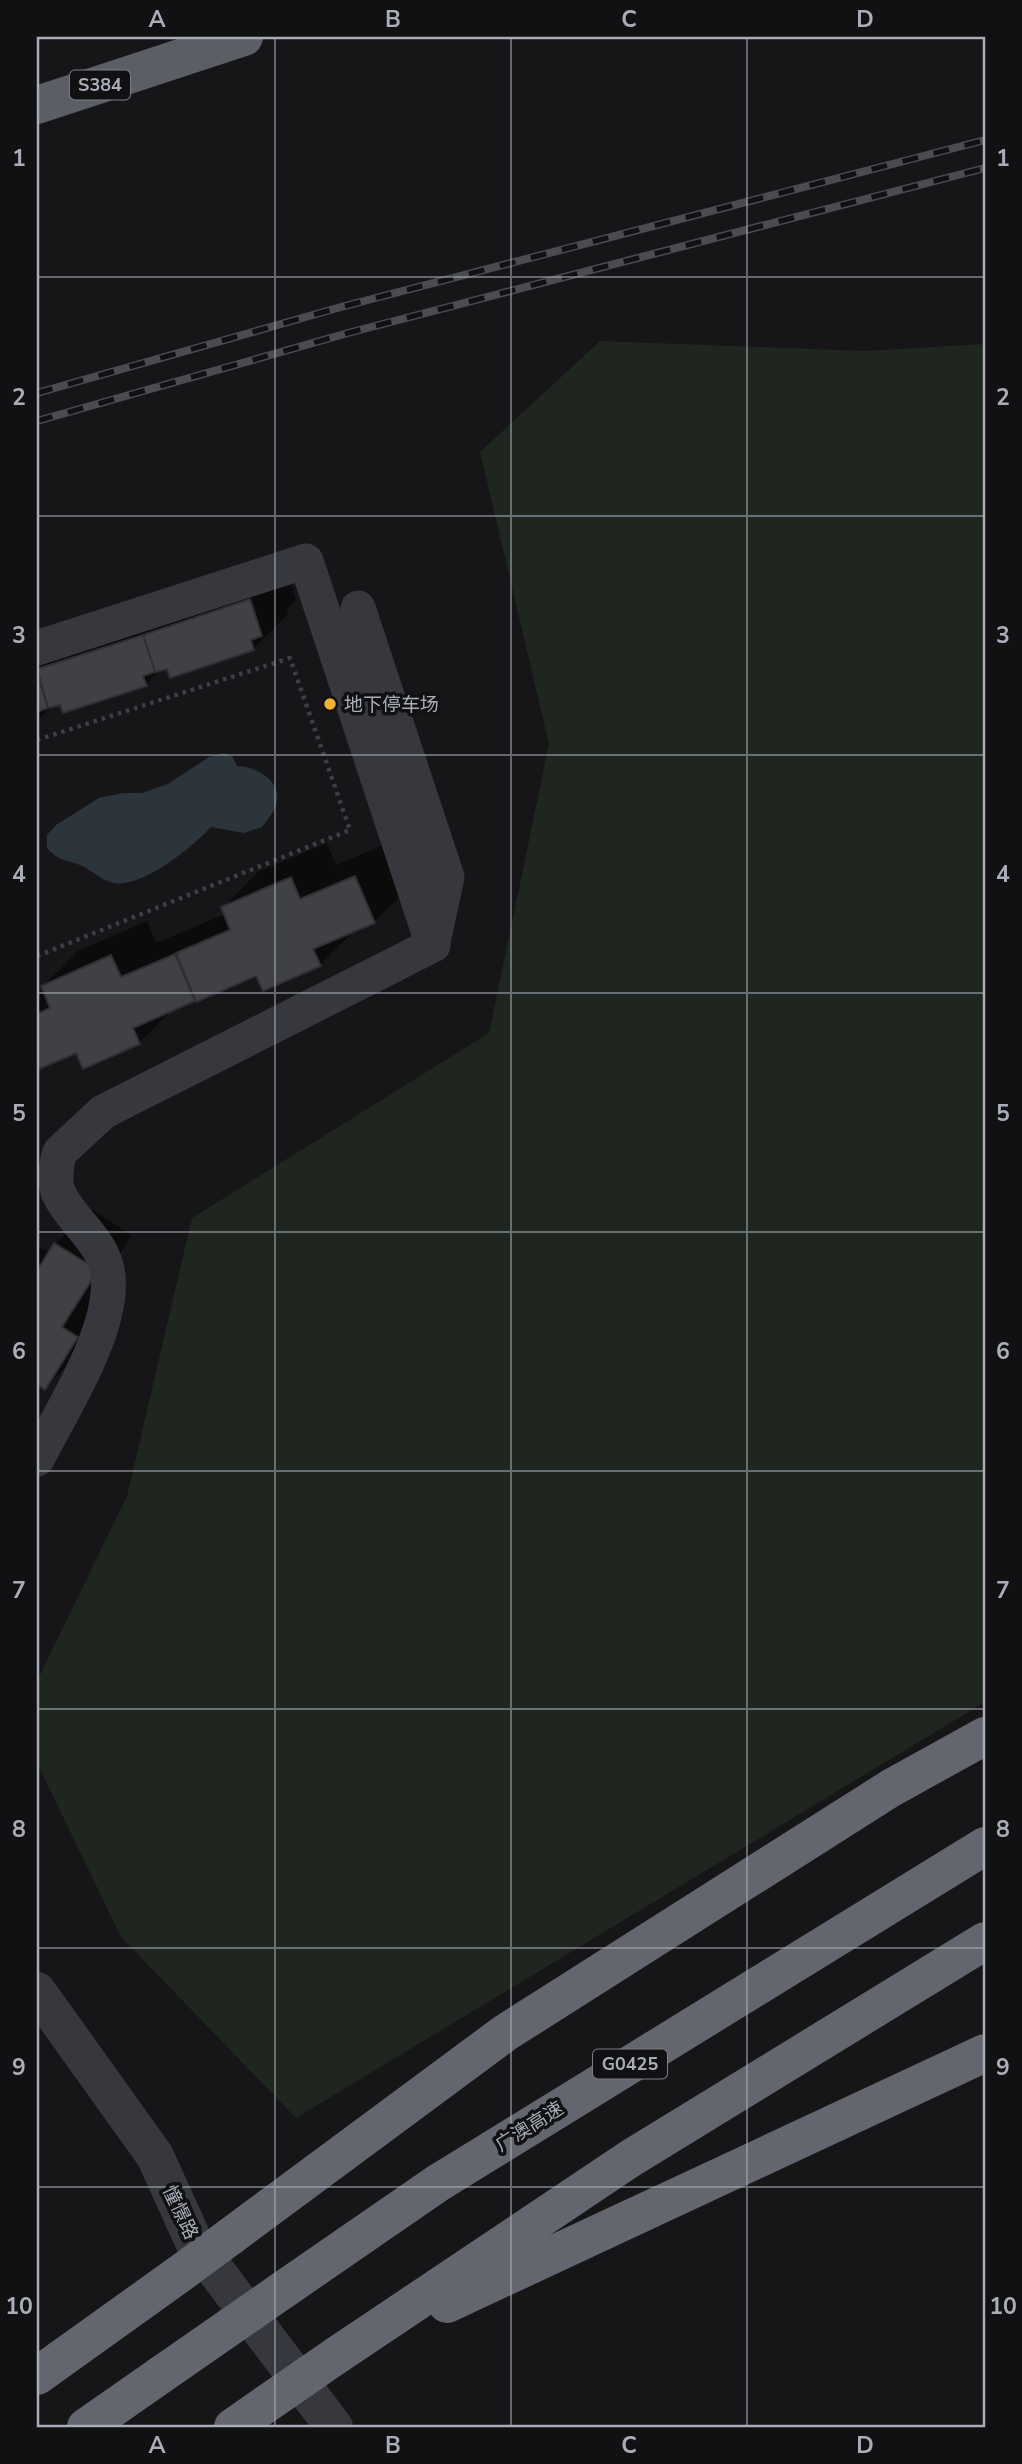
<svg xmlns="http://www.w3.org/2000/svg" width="1022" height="2464" viewBox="0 0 1022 2464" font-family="'Nunito Sans','Noto Sans SC',sans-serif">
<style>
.green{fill:#1e261f}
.water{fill:#2c353c}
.shadow{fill:#0007}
.building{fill:#404145;stroke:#303034;stroke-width:2}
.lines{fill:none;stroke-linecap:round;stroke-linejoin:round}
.path{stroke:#3d3f44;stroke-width:4.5;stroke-dasharray:3.5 5;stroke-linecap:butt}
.minor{stroke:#37383d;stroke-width:35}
.tertiary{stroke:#37383d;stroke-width:38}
.trunk{stroke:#5b5e65;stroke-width:38}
.motorway{stroke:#63666e;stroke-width:38}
.rail-casing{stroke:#4a4c52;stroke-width:8}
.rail{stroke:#111113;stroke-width:5;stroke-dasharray:16;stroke-linecap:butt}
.motorway-bridge{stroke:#63666e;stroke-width:38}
.grid{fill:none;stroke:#a8adb8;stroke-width:2;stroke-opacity:0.55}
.poi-dot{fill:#f2b134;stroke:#111113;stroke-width:2.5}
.labels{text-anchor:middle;stroke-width:7;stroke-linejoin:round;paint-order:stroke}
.shield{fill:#111113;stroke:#7b7e86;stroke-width:2}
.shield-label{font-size:18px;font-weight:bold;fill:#a8adb8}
.poi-label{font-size:19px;fill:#a8adb8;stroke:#111113;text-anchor:start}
.street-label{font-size:19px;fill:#a8adb8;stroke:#111113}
.neatline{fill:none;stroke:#a8adb8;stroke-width:2.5}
.grid-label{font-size:23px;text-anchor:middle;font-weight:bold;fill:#a8adb8}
</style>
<rect width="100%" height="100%" fill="#161618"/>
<polygon class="green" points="600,341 865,351 985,344 985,1702 296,2118 121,1937 37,1763 37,1681 127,1496 192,1218 489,1033 549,744 480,452"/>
<path class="water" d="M224 753 233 757 237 766C258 767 286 783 275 808 272 815 266 821 262 827L244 833 211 827C192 847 143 888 114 883 100 880 92 870 80 865 66 860 57 860 47 848V835L56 825 99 798 123 793H142L168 784 209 757Z"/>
<g class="shadow">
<polygon points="285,565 296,600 287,609 288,614 253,649 169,667 161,669 146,684 54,704 37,721 37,647"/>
<polygon points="390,842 410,886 374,922 355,930 320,965 257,973 173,1009 139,1043 77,1051 37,1069 37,995 45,992 43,986 78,951 147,921 156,943 225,914 223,908 258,872 327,843 336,865"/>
<polygon points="91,1209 132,1235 96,1292 80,1352 45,1388 40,1385 37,1390 37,1249 39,1246 50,1253 56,1244"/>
</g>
<g class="building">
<polygon points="250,599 262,636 251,640 254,650 170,678 167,669 155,672 143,635"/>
<polygon points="143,635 155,672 143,676 147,686 63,713 60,705 48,708 37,669"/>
<polygon points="37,673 48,708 37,712"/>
<polygon points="355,876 375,923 313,949 321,966 263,991 256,976 196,1002 176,953 230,930 221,907 291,877 300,899"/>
<polygon points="175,954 195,1001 133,1028 140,1044 83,1069 76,1053 37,1070 37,1014 50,1008 41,986 111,955 121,977"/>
<polygon points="54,1243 98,1270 62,1327 78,1337 45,1390 37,1384 37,1271"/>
</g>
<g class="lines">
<polyline class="path" points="37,740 290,658 350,830 37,956"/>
<g class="minor">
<polyline points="358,608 447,877 433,942"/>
<path d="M37 648 306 561 433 945 103 1112 60 1152C56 1163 54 1184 59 1194 73 1223 105 1242 108 1276 114 1330 61 1412 37 1459"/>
</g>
<polyline class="tertiary" points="37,1991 155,2156 194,2242 334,2427"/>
<polyline class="trunk" points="37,105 244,37"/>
<g class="motorway">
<polyline points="231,2236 505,2033 891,1788 985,1736"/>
<polyline points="280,2292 438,2183 985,1846"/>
<polyline points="447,2304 985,2053"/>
<polyline points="337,2355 631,2158 985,1941"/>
<polyline points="37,2376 178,2275"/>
<polyline points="86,2427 162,2374"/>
</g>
<g class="rail-casing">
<g id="rail">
<polyline points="37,393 341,307 985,140"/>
<polyline points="37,421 348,333 985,168"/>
</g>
</g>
<use href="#rail" class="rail"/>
<g class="motorway-bridge">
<polyline points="178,2275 231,2236"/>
<polyline points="162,2374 280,2292"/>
<polyline points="233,2427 337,2355"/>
</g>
</g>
<path class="grid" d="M275 37V2427M511 37V2427M747 37V2427M37 277H985M37 516H985M37 755H985M37 993H985M37 1232H985M37 1471H985M37 1709H985M37 1948H985M37 2187H985"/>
<circle class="poi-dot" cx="330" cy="704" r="7"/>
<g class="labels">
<g class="shield">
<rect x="70" y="70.5" width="60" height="29" rx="5"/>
<rect x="593" y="2049.5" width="74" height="29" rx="5"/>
</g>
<g class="shield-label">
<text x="100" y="91">S384</text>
<text x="630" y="2070">G0425</text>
</g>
<g class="poi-label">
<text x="344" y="711">地下停车场</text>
</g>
<g class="street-label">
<text transform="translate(529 2126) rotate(-32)" y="7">广澳高速</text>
<text transform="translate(181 2212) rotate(65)" y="7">憧憬路</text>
</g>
</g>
<rect width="1022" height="2464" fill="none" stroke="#111113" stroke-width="77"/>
<rect x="38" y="38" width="946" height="2388" class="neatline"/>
<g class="grid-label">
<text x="157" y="27">A</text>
<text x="393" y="27">B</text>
<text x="629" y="27">C</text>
<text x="865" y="27">D</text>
<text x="19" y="166">1</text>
<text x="1003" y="166">1</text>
<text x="19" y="405">2</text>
<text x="1003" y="405">2</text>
<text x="19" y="643">3</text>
<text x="1003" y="643">3</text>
<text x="19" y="882">4</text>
<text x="1003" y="882">4</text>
<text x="19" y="1121">5</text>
<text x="1003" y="1121">5</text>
<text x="19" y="1359">6</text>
<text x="1003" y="1359">6</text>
<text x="19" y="1598">7</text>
<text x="1003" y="1598">7</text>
<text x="19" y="1837">8</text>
<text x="1003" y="1837">8</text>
<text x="19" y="2075">9</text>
<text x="1003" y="2075">9</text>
<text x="19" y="2314">10</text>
<text x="1003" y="2314">10</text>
<text x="157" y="2453">A</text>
<text x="393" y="2453">B</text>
<text x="629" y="2453">C</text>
<text x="865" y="2453">D</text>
</g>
</svg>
